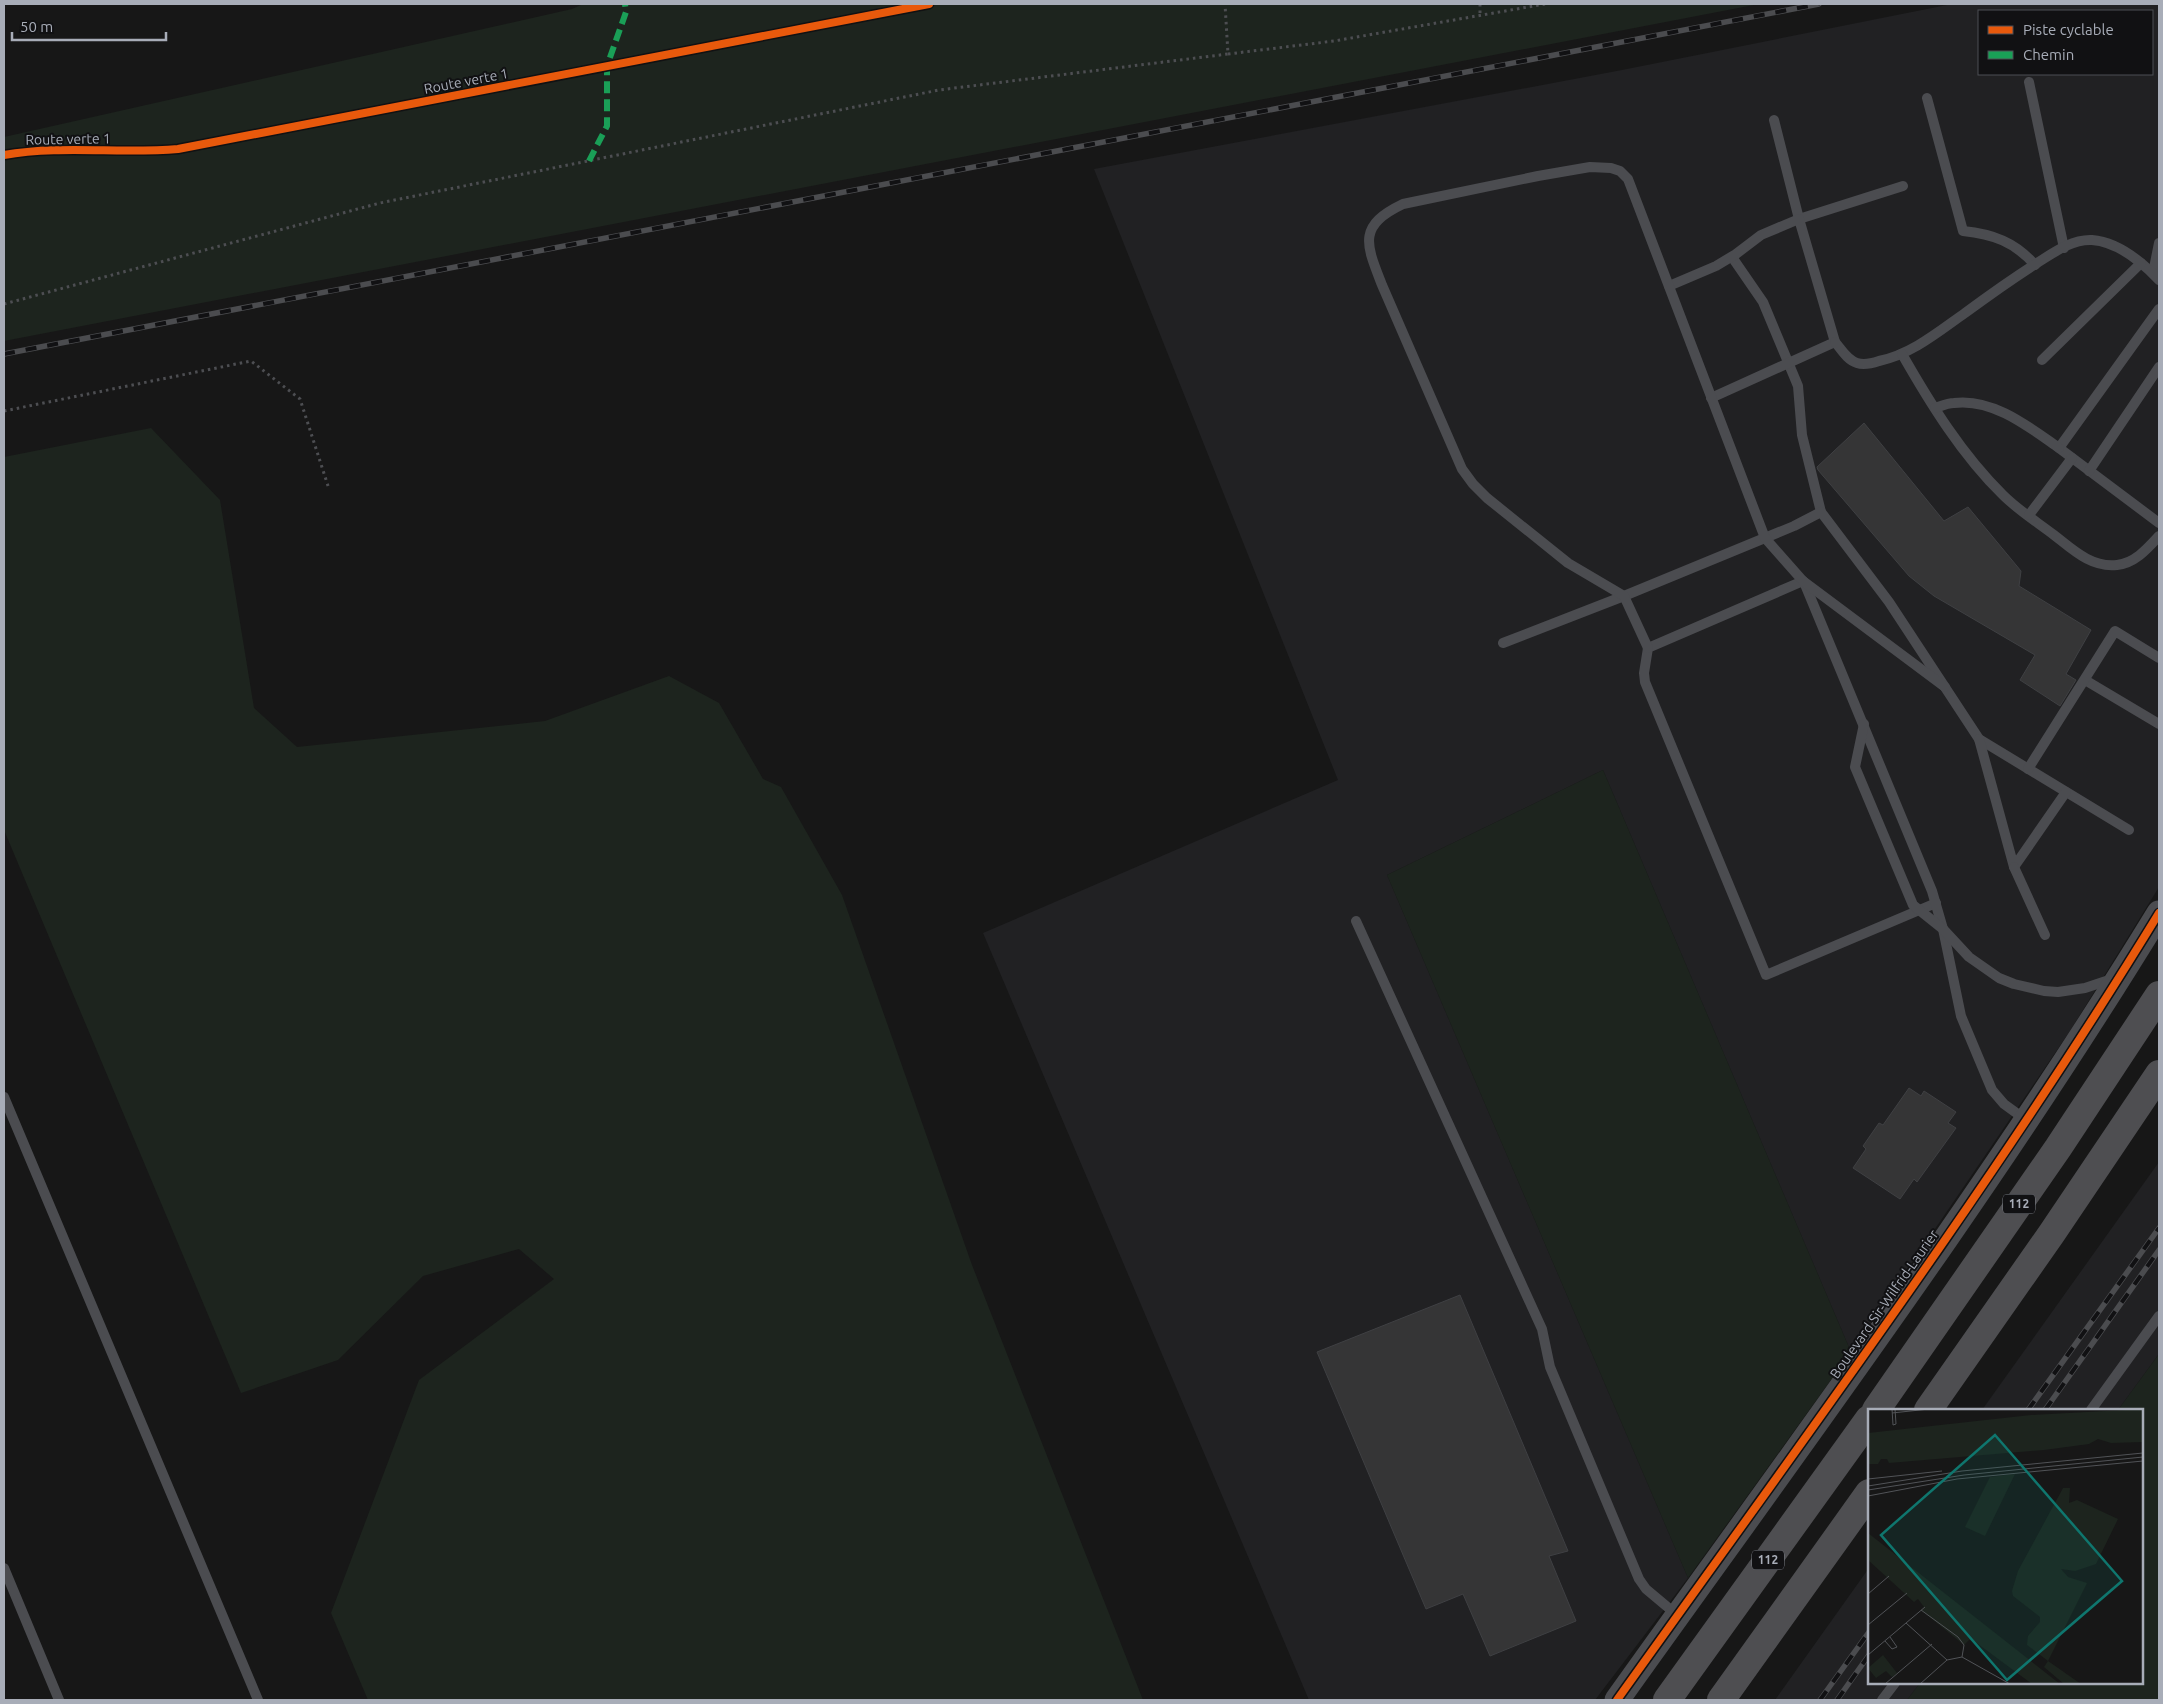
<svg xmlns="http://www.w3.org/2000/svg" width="2163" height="1704" viewBox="0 0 2163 1704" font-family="Ubuntu,sans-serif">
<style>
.built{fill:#212123;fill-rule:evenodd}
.green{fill:#1d241e}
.building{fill:#353536;stroke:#3f4043}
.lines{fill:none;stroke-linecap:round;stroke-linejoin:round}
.path{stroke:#4d4e52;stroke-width:3;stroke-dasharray:2.5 4;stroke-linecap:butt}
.service{stroke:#4b4c50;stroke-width:10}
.tertiary{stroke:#4b4c50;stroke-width:25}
.motorway{stroke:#4e4e51;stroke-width:28}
.rail-casing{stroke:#4b4c4f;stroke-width:5.5}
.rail{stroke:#111113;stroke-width:4;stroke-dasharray:11;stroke-linecap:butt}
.quiet{stroke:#1a9f57;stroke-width:6;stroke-dasharray:12 6;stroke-linecap:butt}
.cycleway-casing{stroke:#111113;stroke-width:11}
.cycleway{stroke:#e8590c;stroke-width:8}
.labels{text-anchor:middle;stroke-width:4;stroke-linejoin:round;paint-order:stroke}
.shield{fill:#111113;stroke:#7b7e86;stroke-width:1}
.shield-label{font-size:12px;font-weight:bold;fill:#a8adb8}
.street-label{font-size:14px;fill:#a8adb8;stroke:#111113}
.inset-road{fill:none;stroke:#515357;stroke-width:1}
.view{fill:#0f766e;fill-opacity:0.15;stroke:#0f766e;stroke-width:2.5}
.inset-edge{fill:none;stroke:#a8adb8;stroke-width:2.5}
</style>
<rect width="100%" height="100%" fill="#171717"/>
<g class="built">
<path d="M1952 4H2159V887L2070 1031 1851 1352 1603 770 1387 875 1688 1578 1595 1700H1309L983 933 1338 780 1094 169 1622 70ZM1979 11H2152V74H1979Z"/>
<polygon points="2159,1162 2159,1354 2118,1410 1982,1410"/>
<polygon points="1869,1568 1869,1683 1920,1683 1907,1700 1775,1700"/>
</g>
<g class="green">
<polygon points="583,4 1759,4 4,341 4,137 572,9"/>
<polygon points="151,428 220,500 254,708 297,747 545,721 669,676 719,703 763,779 781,787 842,895 972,1265 1143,1700 368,1700 331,1613 419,1380 554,1279 519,1249 423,1276 338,1360 241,1393 4,830 4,457"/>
<polygon points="1603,770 1851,1352 1688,1578 1387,875"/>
<polygon points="2159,1354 2159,1700 1907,1700 1920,1683 2142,1683 2142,1410 2118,1410"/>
</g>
<g class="building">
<polygon points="1864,423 1944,521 1968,507 2021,571 2019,586 2091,630 2066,674 2076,680 2060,706 2020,680 2035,655 1934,596 1909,576 1818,470 1817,467"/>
<polygon points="1909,1088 1921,1096 1924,1091 1956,1112 1948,1123 1956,1128 1917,1182 1914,1179 1900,1199 1853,1168 1866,1149 1863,1146 1879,1123 1883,1125"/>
<polygon points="1460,1295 1568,1551 1549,1556 1576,1621 1490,1656 1463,1594 1426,1609 1317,1352"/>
</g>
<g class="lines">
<g class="path">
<polyline points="1480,4 1480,15"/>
<polyline points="1228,54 1334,41 1545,4"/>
<polyline points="4,304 380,203 939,90 1228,54 1225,4"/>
<polyline points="4,411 251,361 300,399 329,489"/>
</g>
<g class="service">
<polyline points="2029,82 2064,248"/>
<path d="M1927 98 1963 231C1993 234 2015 242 2035 265"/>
<polyline points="1774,120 1799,219 1903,186"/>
<polyline points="1732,257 1763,302 1798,386 1802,435 1821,512"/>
<polyline points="2153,273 2159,243"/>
<polyline points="1669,286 1716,266 1736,254 1761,235 1799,219 1835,342 1711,398"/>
<polyline points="2159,309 2059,448 2159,523"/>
<path d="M1835 342C1841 349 1847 360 1857 363 1863 365 1873 363 1879 361 1912 354 1938 332 1965 313 1988 296 2012 279 2037 263 2053 253 2072 239 2092 240 2118 242 2142 262 2159 280"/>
<path d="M1902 354C1930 403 1962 455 2003 495 2018 510 2037 522 2054 535 2072 549 2091 568 2117 565 2135 563 2147 549 2159 536"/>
<polyline points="2042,360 2141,263"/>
<path d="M1935 408C1941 406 1948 403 1954 403 1993 398 2029 427 2059 448"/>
<polyline points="2089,471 2159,367"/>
<polyline points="2029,515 2072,458"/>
<polyline points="1803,581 1648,648 1644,673 1645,682 1766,975 1936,903"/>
<polyline points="1804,582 1932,891 1943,929 1961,1016 1992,1090 2004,1104 2026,1120"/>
<polyline points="1503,643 1624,596 1794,526 1821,512 1889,602 1979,739 2129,830"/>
<path d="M1648 648 1624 596 1568 563 1487 498 1473 484 1462 469 1382 285C1366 244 1357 226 1403 204L1538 176 1590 167 1611 168 1620 171 1628 179 1765 538 1803 581 1945 687"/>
<polyline points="2085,680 2159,724"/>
<polyline points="1864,724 1855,767 1913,905 1943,929 1969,957 1999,978 2014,984 2044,991 2058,992 2085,988 2112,979"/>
<polyline points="1979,739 2014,867 2066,792"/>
<polyline points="2028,769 2115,631 2159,658"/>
<polyline points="2014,867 2045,935"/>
<polyline points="1356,921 1542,1329 1550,1367 1639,1579 1646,1589 1677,1615"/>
<polyline points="4,1097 258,1700"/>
<polyline points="2091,1410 2159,1316"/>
<polyline points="4,1568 59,1700"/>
<polyline points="1882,1700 1895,1683"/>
</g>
<path class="tertiary" d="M1617 1700C1802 1441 1993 1185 2159 913"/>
<g class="motorway">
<polyline points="1876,1410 2058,1148 2159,995"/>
<polyline points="1928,1410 2052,1233 2159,1074"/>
<polyline points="1667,1700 1869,1419"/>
<polyline points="1721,1700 1869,1493"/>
</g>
<g class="rail-casing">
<g id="rail">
<polyline points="4,354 1819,4"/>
<polyline points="2028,1410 2159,1228"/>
<polyline points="2045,1410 2159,1250"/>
<polyline points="1820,1700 1869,1632"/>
<polyline points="1837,1700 1869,1655"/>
</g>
</g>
<use href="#rail" class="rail"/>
<polyline class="quiet" points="589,161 607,126 607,66 626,12 625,4"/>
<g class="cycleway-casing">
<g id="cycleway">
<path d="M4 155C61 145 120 154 178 149L929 4"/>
<path d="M1617 1700C1802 1441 1993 1185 2159 913"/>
</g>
</g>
<use href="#cycleway" class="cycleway"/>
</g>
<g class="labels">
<g class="shield">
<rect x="2003" y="1194.5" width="32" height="19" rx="4"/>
<rect x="1752" y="1550.5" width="32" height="19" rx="4"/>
</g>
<g class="shield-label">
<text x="2019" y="1208">112</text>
<text x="1768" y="1564">112</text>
</g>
<g class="street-label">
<text transform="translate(466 81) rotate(-11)" y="5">Route verte 1</text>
<text transform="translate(68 139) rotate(-1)" y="5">Route verte 1</text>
<text transform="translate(1884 1304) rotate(-55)" y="5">Boulevard Sir-Wilfrid-Laurier</text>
</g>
</g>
<g transform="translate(1868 1409)">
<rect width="275" height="275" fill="#171717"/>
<path d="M275 0V33L243 34 230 30 221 35 176 41 21 54 19 50H13L10 55H0V24L163 6ZM147 65 117 127 97 118 122 68ZM195 79H202L201 94 209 91 250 110 228 155 207 162 193 160 200 168 219 174 180 252 213 275H196L176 258 180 252 159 236 160 227 172 213V208L145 187 144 182 150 162ZM0 124 192 275H164L106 232 101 231 96 236 53 201 56 198 50 190 46 193 0 151ZM15 246 29 264 24 268 18 262 8 269 0 259Z" fill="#1d241e"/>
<path class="inset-road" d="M24 0 25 16 28 15 27 0M24 4 61 0M0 70 74 62M0 77 94 62 275 44M0 81 96 66 275 48M0 87 89 70 275 52M0 185 21 167M53 201 90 228 96 236 94 248M38 214 79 251M0 216 39 184M17 232 24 240 29 238 22 228M0 246 57 198M17 275 64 235M52 275 79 251 94 248 142 275"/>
<path class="view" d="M127 26 254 172 139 271 13 126Z"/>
<rect width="275" height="275" class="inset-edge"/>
</g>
<rect width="2163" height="1704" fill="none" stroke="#a8adb8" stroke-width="10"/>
<rect x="1978" y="10" width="175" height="65" fill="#111113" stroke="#4d4f55"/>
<rect x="1988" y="26" width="25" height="8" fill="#e8590c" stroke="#4d4f55"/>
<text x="2023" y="35" font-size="15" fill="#a8adb8">Piste cyclable</text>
<rect x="1988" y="51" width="25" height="8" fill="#1a9f57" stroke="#4d4f55"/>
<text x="2023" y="60" font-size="15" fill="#a8adb8">Chemin</text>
<path d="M12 32v8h154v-8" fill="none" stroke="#a8adb8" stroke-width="2.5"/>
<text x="20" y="32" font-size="15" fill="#a8adb8" stroke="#111113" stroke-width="4" paint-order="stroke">50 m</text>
</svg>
